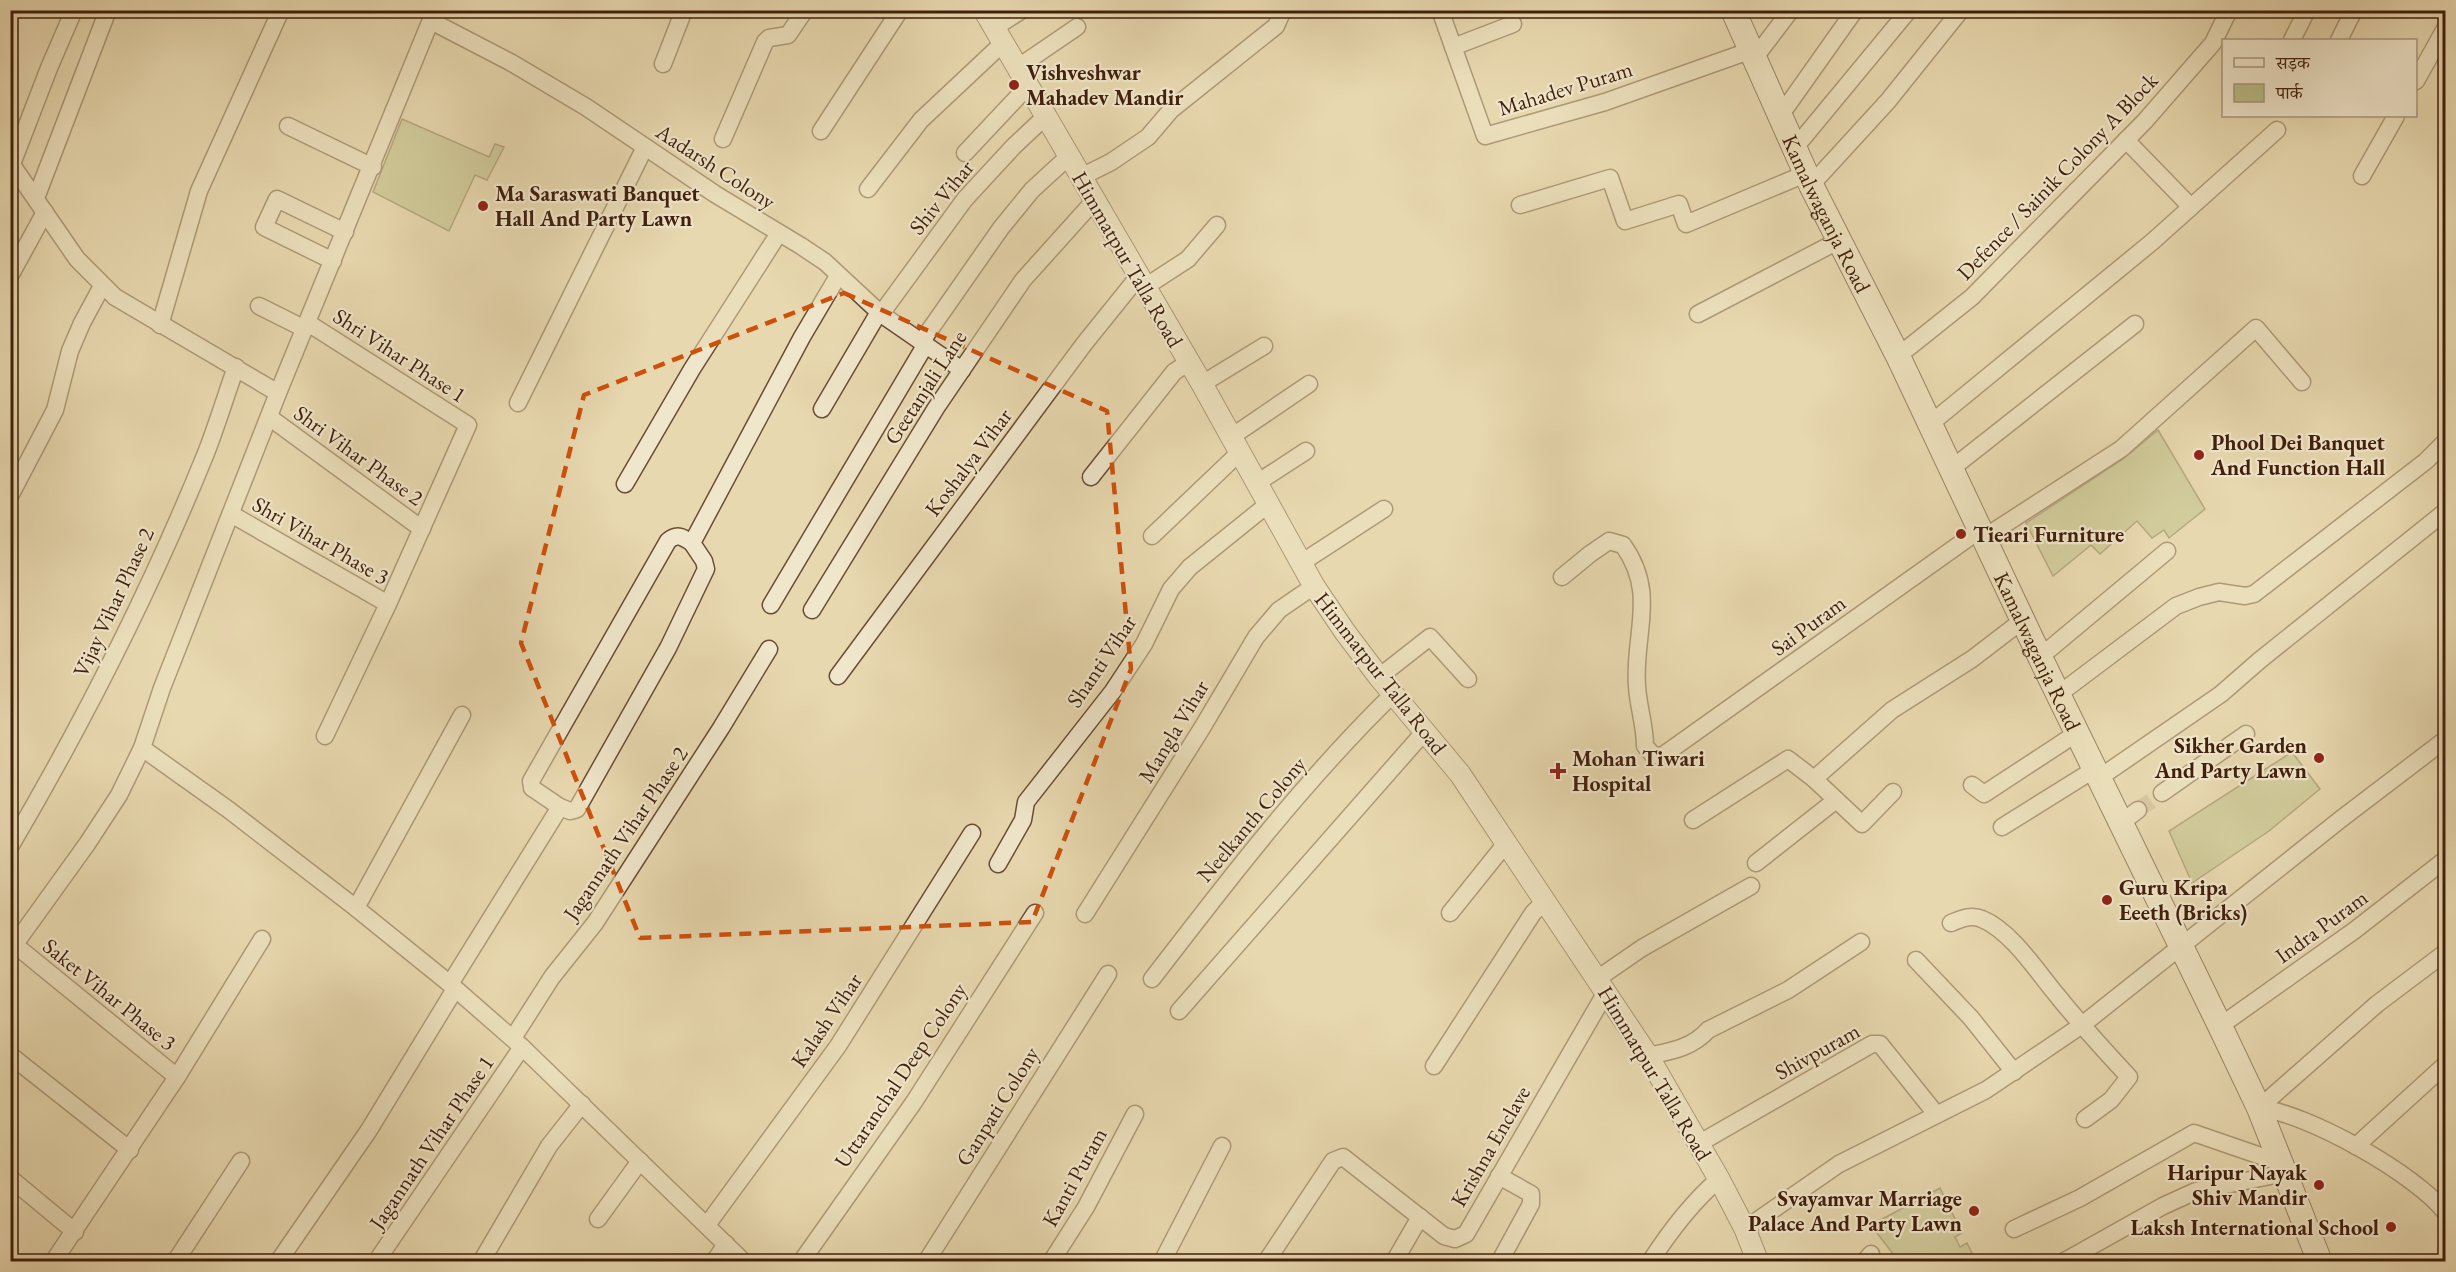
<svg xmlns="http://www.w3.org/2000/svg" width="2456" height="1272" viewBox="0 0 2456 1272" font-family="'EB Garamond','Noto Serif Devanagari',serif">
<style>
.green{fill:#babe87;stroke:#7d6e4a;stroke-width:1.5}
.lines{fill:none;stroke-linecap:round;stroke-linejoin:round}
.minor-tunnel{stroke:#c6b38e;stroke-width:16;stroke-dasharray:16 8;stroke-linecap:butt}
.minor-casing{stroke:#6a4d35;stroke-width:19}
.tertiary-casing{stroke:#6a4d35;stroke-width:23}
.secondary-casing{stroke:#401f0c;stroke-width:26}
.minor{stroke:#f0e6cb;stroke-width:16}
.tertiary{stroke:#f0e6cb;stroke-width:21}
.secondary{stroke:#f0e6cb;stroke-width:24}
.marked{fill:none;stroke:#cf500c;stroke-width:4.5;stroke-dasharray:12 8;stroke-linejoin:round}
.poi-dot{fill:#8f2418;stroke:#f0e6cb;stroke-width:2}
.labels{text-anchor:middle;stroke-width:4.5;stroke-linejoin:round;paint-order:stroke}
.poi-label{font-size:22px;font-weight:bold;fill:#401f0c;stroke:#f0e6cb;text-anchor:start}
.street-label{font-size:22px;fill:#401f0c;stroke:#f0e6cb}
</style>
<rect width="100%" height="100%" fill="#e8d8af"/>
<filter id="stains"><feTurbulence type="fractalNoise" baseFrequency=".00333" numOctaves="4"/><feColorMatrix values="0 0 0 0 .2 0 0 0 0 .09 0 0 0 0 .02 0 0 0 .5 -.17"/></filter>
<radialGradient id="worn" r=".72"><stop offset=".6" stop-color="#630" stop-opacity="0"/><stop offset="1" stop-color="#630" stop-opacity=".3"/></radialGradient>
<g class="green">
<polygon points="402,119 489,157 495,144 504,147 487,180 475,175 449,231 373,192"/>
<polygon points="2158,430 2205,509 2169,538 2164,530 2152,538 2137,521 2100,554 2091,545 2053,576 2026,523 2123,459"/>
<polygon points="2292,752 2320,789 2269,831 2192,883 2169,831"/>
<polygon points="1940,1188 1962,1233 1955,1237 1960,1247 1967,1243 1976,1261 1878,1261 1893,1254 1871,1225"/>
</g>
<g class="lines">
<polyline class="minor-tunnel" points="2138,810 2162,793"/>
<g class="minor-casing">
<g id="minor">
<polyline points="1440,10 1485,136 1605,102 1749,51"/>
<polyline points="431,21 510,62 586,107 715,194 801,246 825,262 881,314 962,370"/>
<polyline points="994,28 1022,10"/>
<polyline points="2292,40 2307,10"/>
<polyline points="2339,40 2354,10"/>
<polyline points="1453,47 1513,24"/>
<polyline points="1753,60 1791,10"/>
<polyline points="663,64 684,10"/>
<polyline points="1017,68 1077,27"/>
<polyline points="2416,81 2446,27"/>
<polyline points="1780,116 1855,10"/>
<polyline points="288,126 373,167"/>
<polyline points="821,131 900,10"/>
<polyline points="723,139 765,42 769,38 788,35 805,10"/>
<polyline points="2126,140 2191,207"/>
<polyline points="1794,149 1909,10"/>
<polyline points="965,153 1028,86"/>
<polyline points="10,162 77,259 115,297 278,393"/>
<polyline points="12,164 49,68 74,10"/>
<polyline points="2362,176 2396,116"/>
<polyline points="1081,177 1111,162 1148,137 1171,110 1276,26 1283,10"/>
<polyline points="1811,185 1888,101 1961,10"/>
<polyline points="868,189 921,120 1002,44"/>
<polyline points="36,198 108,10"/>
<polyline points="1520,205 1610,178 1625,221 1679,204 1686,224 1805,174"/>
<polyline points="333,261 264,227 277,199 345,232"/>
<polyline points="10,276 45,212"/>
<polyline points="1145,287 1188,259 1217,225"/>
<polyline points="259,306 305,329"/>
<polyline points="881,314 965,199 1014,146 1046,116"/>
<polyline points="1698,314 1838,241"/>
<polyline points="308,323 468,425 388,604 325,736"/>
<polyline points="160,325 199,191 281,10"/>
<polyline points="922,341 1001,228 1032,190 1068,157"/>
<polyline points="1898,356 1972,297 2145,121 2213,43 2229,10"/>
<polyline points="1202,384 1264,346"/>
<polyline points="518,403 645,147"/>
<polyline points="822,409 879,312"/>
<polyline points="269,417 422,529"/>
<polyline points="1930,424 2152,242 2277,130"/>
<polyline points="1231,437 1309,384"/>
<polyline points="1951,469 2135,324"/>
<polyline points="1091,477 1174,372 1189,362"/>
<polyline points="1257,483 1306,451"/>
<polyline points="625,484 692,369 779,233"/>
<polyline points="10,496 55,410 70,351 82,323 102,286"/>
<polyline points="231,514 388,604"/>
<polyline points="1152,536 1240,452"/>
<polyline points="1985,537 2121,449 2256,328 2302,382"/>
<polyline points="1301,563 1384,509"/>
<path d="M1562 577 1590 554 1609 541 1623 545C1658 594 1633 634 1637 686 1638 706 1645 725 1645 746L1653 755 1662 756 1981 529"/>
<polyline points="771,605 926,344"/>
<polyline points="812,610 936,408 1023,280 1094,201"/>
<polyline points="2040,657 2167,551"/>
<polyline points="838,676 1084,344 1138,277"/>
<polyline points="1379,677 1430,637 1468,679"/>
<polyline points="2059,694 2176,606 2199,597 2219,592 2245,596 2254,594 2426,461 2446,441"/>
<polyline points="142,748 229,810 356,908 450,984 522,1047 744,1262"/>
<polyline points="2099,778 2221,694 2260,660 2446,511"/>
<polyline points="1814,779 1862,824 1893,792"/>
<polyline points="1972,785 1984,794 2077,733"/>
<polyline points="2162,793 2246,734"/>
<path d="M560 807 532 788 531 781 668 541C677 533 683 537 692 543"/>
<polyline points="1693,820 1788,759 1814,779 1892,710 1972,659 2023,620"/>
<polyline points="2122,822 2138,810"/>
<polyline points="2002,827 2095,769"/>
<path d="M10 847C84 721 151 589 206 453 217 425 226 395 236 367"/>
<polyline points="1756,863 1836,800"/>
<polyline points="998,864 1023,820 1026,802 1113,691 1144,644 1171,589 1190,567 1267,505"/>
<polyline points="356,908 462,715"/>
<polyline points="1450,913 1507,842"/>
<polyline points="1085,914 1202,728 1256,637 1279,610 1314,586"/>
<path d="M1951 923C1961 919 1971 914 1982 919 2011 931 2036 970 2056 994 2079 1023 2104 1050 2129 1077L2111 1100 2085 1119"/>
<polyline points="15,945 177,1077"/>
<polyline points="10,951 87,844 119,795 142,748 162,688 278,393 435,10"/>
<polyline points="1916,960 1971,1018 2014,1072"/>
<path d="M1152 979C1228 880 1304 781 1393 694"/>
<polyline points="1597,979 1642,948 1751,886"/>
<polyline points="450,984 560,807 570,811 577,809 668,648 706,569 704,561 692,543 802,337 838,276"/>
<polyline points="1179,1011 1425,731"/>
<polyline points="2220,1026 2355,930 2446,859"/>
<polyline points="513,1038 552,977 595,923 721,728 769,649"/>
<polyline points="10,1055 130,1150"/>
<path d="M1648 1056C1671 1051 1692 1048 1708 1030L1788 990 1861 942"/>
<polyline points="1434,1066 1533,913 1544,902"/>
<polyline points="2259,1108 2377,1004 2446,952"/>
<path d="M2259 1108C2307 1113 2416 1174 2446 1213"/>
<polyline points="1698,1144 1872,1044 1880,1044 1936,1114"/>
<polyline points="2356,1146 2446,1064"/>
<polyline points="1499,1176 1531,1194 1531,1204 1501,1259"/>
<polyline points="10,1178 75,1232"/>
<polyline points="598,1219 640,1161"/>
<polyline points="707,1225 838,1046 972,833"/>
<polyline points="1745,1229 1839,1164 1986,1090 2082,1025 2341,819 2446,739"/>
<polyline points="2014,1229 2080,1198 2194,1133 2281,1163"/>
<polyline points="53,1262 177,1077 262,939"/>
<polyline points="175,1262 241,1161"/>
<polyline points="278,1262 369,1130 455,989"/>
<polyline points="376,1262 522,1047"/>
<polyline points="481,1262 549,1146 582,1104"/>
<polyline points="714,1262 726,1244"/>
<polyline points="801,1262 914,1102 1035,913"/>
<polyline points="926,1262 1108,974"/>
<polyline points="1051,1262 1086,1207 1135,1114"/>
<polyline points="1162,1262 1222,1146"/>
<polyline points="1266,1262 1333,1161 1343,1157 1444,1236 1455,1239 1466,1234 1606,992"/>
<polyline points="1394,1262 1420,1217"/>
<path d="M1650 1262C1670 1231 1691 1203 1719 1179"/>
<polyline points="1864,1262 1871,1254"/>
<polyline points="2063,1262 2163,1206 2196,1191 2285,1173"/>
</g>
</g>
<g class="tertiary-casing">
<polyline id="tertiary" points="984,10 1202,384 1314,586 1345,632 1379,677 1460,774 1648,1056 1719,1179 1745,1229 1758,1262"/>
</g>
<g class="secondary-casing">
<g id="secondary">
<path id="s1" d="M1733 10 1811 185 1898 356 2040 657 2220 1026 2259 1108 2320 1262"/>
</g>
</g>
<use href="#minor" class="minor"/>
<use href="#tertiary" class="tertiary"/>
<use href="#secondary" class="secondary"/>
</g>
<path d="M0 0H2456V1272H0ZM844 293 1107 411 1131 669 1032 922 640 938 521 643 584 395Z" fill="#e8d8af" fill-opacity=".55" fill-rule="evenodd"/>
<path class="marked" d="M844 293 1107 411 1131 669 1032 922 640 938 521 643 584 395Z"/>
<g class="poi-dot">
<circle cx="1014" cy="85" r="6"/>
<circle cx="483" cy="206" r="6"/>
<circle cx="2199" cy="455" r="6"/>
<circle cx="1961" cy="534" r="6"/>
<circle cx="2319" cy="758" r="6"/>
<path d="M1555 762h6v6h6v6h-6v6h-6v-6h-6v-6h6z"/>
<circle cx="2107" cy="900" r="6"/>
<circle cx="2319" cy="1185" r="6"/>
<circle cx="1974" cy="1211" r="6"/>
<circle cx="2391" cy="1227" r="6"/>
</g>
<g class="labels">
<g class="poi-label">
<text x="1026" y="80">Vishveshwar<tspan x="1026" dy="25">Mahadev Mandir</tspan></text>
<text x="495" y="201">Ma Saraswati Banquet<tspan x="495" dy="25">Hall And Party Lawn</tspan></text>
<text x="2211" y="450">Phool Dei Banquet<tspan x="2211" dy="25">And Function Hall</tspan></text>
<text x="1973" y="542">Tieari Furniture</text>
<text x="2307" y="753" text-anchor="end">Sikher Garden<tspan x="2307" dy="25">And Party Lawn</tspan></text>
<text x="1572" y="766">Mohan Tiwari<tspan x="1572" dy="25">Hospital</tspan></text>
<text x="2119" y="895">Guru Kripa<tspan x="2119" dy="25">Eeeth (Bricks)</tspan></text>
<text x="2307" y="1180" text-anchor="end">Haripur Nayak<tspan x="2307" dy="25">Shiv Mandir</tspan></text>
<text x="1962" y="1206" text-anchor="end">Svayamvar Marriage<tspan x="1962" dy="25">Palace And Party Lawn</tspan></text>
<text x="2379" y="1235" text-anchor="end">Laksh International School</text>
</g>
<g class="street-label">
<text transform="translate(1565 88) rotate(-17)" y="8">Mahadev Puram</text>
<text transform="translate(716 166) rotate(33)" y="8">Aadarsh Colony</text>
<text transform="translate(2057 176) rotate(-46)" y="8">Defence / Sainik Colony A Block</text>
<text transform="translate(941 197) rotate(-51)" y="8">Shiv Vihar</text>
<text dy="8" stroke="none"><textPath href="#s1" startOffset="224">Kamalwaganja Road</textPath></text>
<text transform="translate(1128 259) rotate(60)" y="8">Himmatpur Talla Road</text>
<text transform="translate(400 355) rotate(33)" y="8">Shri Vihar Phase 1</text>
<text transform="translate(925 387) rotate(-57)" y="8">Geetanjali Lane</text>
<text transform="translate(359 455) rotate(36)" y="8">Shri Vihar Phase 2</text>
<text transform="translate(968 462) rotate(-53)" y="8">Koshalya Vihar</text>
<text transform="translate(321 540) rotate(30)" y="8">Shri Vihar Phase 3</text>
<text transform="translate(113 602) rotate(-65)" y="8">Vijay Vihar Phase 2</text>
<text transform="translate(1808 625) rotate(-36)" y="8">Sai Puram</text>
<text dy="8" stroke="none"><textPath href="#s1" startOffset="710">Kamalwaganja Road</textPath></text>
<text transform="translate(1101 661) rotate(-56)" y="8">Shanti Vihar</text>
<text transform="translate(1381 673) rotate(52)" y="8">Himmatpur Talla Road</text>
<text transform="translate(1173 731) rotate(-59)" y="8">Mangla Vihar</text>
<text transform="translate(1251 819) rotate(-50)" y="8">Neelkanth Colony</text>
<text transform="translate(625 833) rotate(-56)" y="8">Jagannath Vihar Phase 2</text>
<text transform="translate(2321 926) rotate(-36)" y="8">Indra Puram</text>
<text transform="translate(110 994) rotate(39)" y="8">Saket Vihar Phase 3</text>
<text transform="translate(826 1020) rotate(-56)" y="8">Kalash Vihar</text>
<text transform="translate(1817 1051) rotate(-29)" y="8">Shivpuram</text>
<text transform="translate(1655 1073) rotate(59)" y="8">Himmatpur Talla Road</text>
<text transform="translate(900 1075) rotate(-56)" y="8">Uttaranchal Deep Colony</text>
<text transform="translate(997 1106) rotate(-58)" y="8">Ganpati Colony</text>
<text transform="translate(431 1142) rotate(-56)" y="8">Jagannath Vihar Phase 1</text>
<text transform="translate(1490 1146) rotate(-60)" y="8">Krishna Enclave</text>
<text transform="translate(1074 1177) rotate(-61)" y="8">Kanti Puram</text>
</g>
</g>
<rect width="2456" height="1272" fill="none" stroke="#e8d8af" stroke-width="36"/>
<rect x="12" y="12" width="2432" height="1248" fill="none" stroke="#401f0c" stroke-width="3"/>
<rect x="18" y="18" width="2420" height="1236" fill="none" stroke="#401f0c" stroke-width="1.5"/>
<rect x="2222" y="39" width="195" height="78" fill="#f0e6cb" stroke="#aa967f" stroke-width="1.5"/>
<rect x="2234" y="58" width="30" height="9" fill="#f0e6cb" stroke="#aa967f" stroke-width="1.5"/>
<text x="2276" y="69" font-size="18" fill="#401f0c">सड़क</text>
<rect x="2234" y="84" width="30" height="18" fill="#babe87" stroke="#aa967f" stroke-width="1.5"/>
<text x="2276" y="99" font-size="18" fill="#401f0c">पार्क</text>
<rect width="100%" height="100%" filter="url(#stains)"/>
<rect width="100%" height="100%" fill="url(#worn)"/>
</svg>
